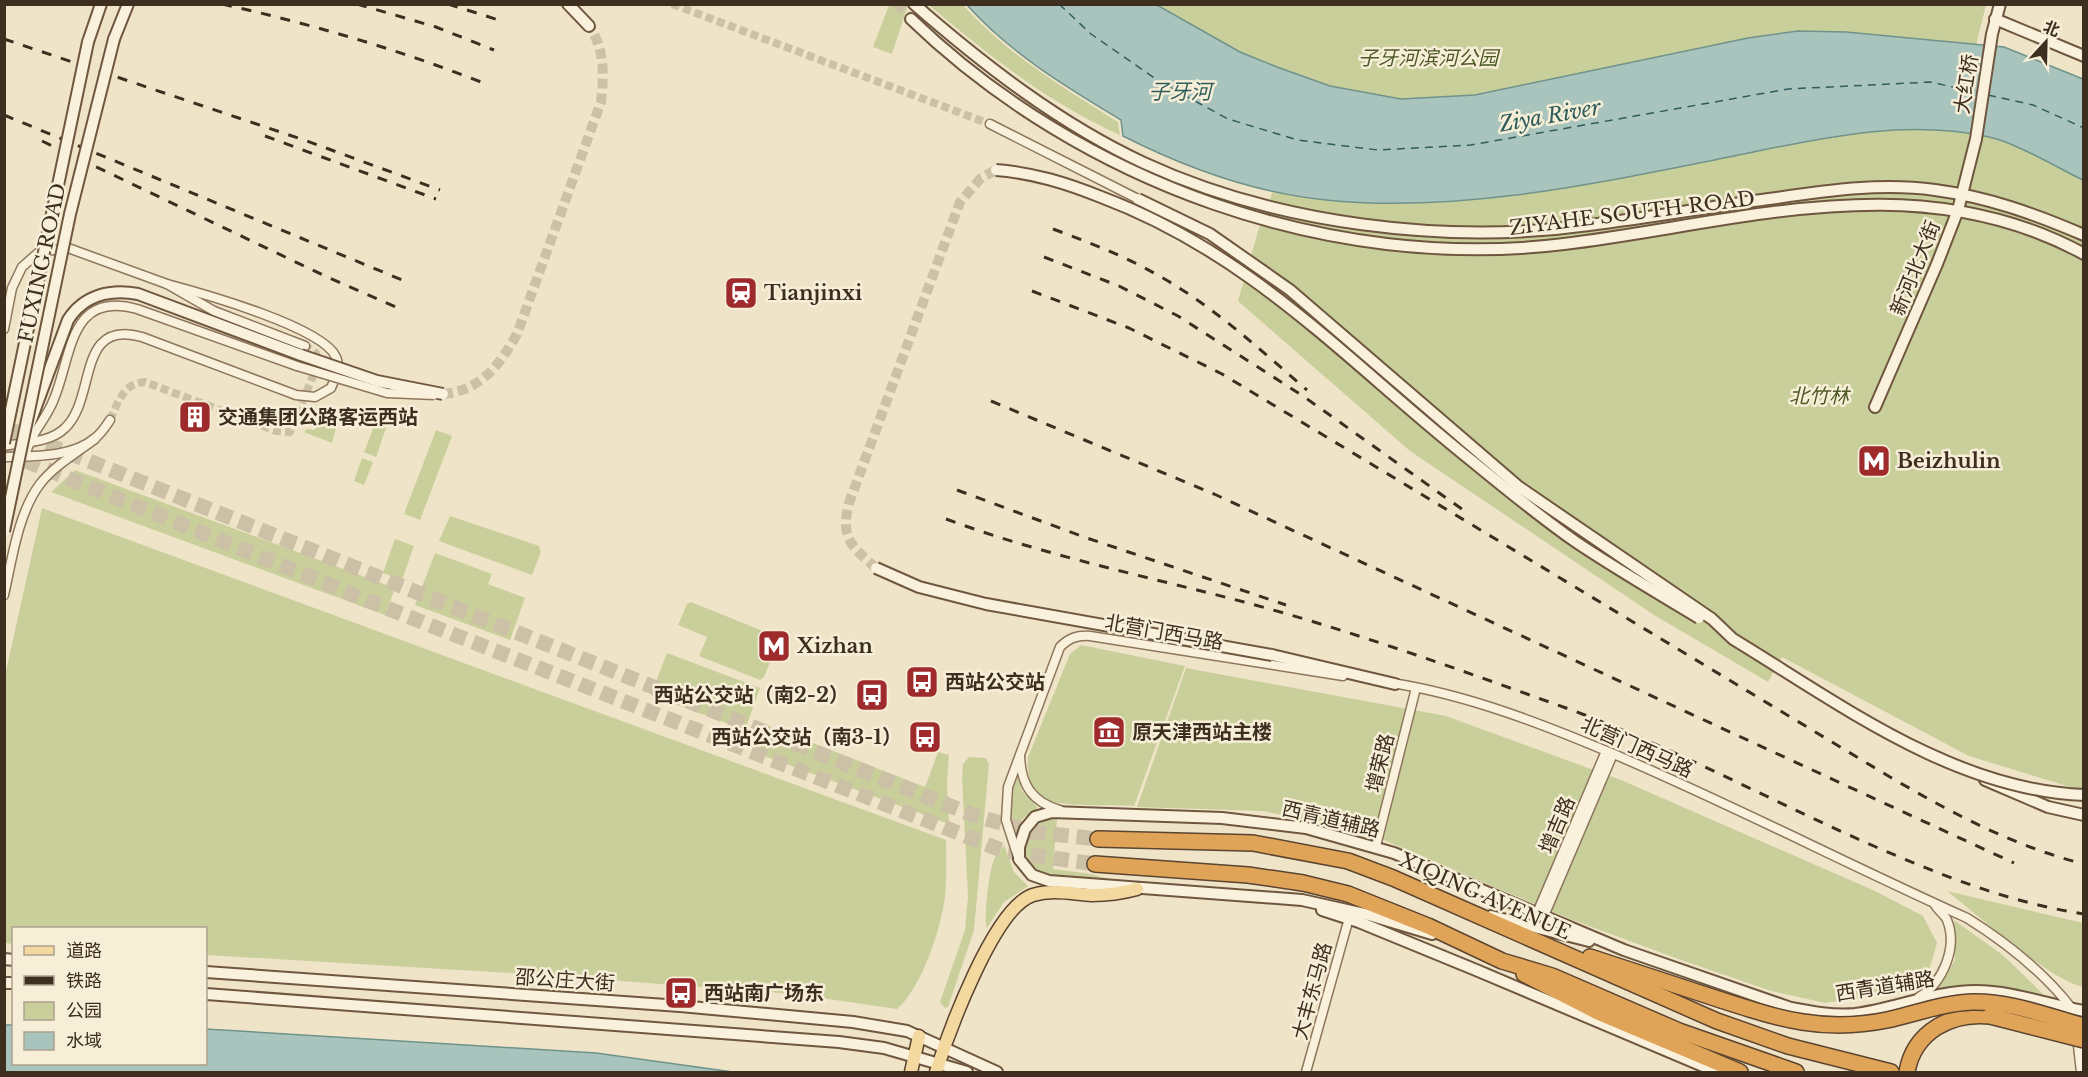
<svg xmlns="http://www.w3.org/2000/svg" width="2088" height="1077" viewBox="0 0 2088 1077" font-family="'Libre Baskerville','Noto Sans SC',serif">
<style>
.green{fill:#c9cf9b}
.water{fill:#a9c4bc;stroke:#6f938a;stroke-width:1.5}
.lines{fill:none;stroke-linecap:round;stroke-linejoin:round}
.ferry{stroke:#2f5d5a;stroke-width:1.5;stroke-dasharray:8 6;stroke-linecap:butt}
.street-tunnel{stroke:#ccc0a6;stroke-width:8;stroke-dasharray:8 4;stroke-linecap:butt}
.secondary-tunnel{stroke:#ccc0a6;stroke-width:10;stroke-dasharray:10 5;stroke-linecap:butt}
.highway-tunnel{stroke:#ccc0a6;stroke-width:15;stroke-dasharray:15 8;stroke-linecap:butt}
.street-casing{stroke:#8d765c;stroke-width:11}
.secondary-casing{stroke:#6f573f;stroke-width:14}
.primary-casing{stroke:#5b4430;stroke-width:15}
.highway-casing{stroke:#5b4430;stroke-width:18}
.street{stroke:#faf1dc;stroke-width:8}
.secondary{stroke:#faf1dc;stroke-width:10}
.primary{stroke:#f3d9a0;stroke-width:12}
.highway{stroke:#e0a458;stroke-width:15}
.rail{stroke:#3d2e20;stroke-width:3;stroke-dasharray:10 10;stroke-linecap:butt}
.street-bridge-casing{stroke:#8d765c;stroke-width:11;stroke-linecap:butt}
.secondary-bridge-casing{stroke:#6f573f;stroke-width:14;stroke-linecap:butt}
.highway-bridge-casing{stroke:#5b4430;stroke-width:18;stroke-linecap:butt}
.street-bridge{stroke:#faf1dc;stroke-width:8}
.secondary-bridge{stroke:#faf1dc;stroke-width:10}
.highway-bridge{stroke:#e0a458;stroke-width:15}
.labels{text-anchor:middle;stroke-width:5;stroke-linejoin:round;paint-order:stroke}
.park-label{font-size:20px;font-style:italic;fill:#4d5a26;stroke:#f7eed8}
.street-label{font-size:20px;fill:#3d2e20;stroke:#f7eed8}
.poi-label{font-size:20px;font-weight:bold;fill:#3d2e20;stroke:#f7eed8;text-anchor:start}
.water-label{font-size:21px;font-style:italic;fill:#2f5d5a;stroke:#f7eed8}
</style>
<rect width="100%" height="100%" fill="#f0e4c8"/>
<g class="green">
<polygon points="889,5 908,5 892,54 873,47"/>
<path d="M929 5H963C1007 54 1062 87 1118 122L1120 135C1047 102 989 56 929 5Z"/>
<polygon points="1125,5 1986,5 1974,54 1440,113 1328,101"/>
<polygon points="1858,121 1999,133 2083,172 2083,791 1969,756 1782,657 1768,682 1654,615 1410,451 1238,301 1259,228 1278,178"/>
<polygon points="327,415 338,421 332,443 304,432 307,429 314,430"/>
<polygon points="375,424 386,428 376,457 364,452"/>
<polygon points="436,430 452,436 420,520 404,514"/>
<polygon points="362,458 373,462 364,485 354,481"/>
<polygon points="75,470 395,588 385,615 51,492"/>
<path d="M42 508 946 840C946 858 947 877 945 896 942 927 921 989 897 1009L794 994 528 974 206 955V928H14L13 944 5 943V676Z"/>
<polygon points="450,516 539,546 541,552 532,575 439,541"/>
<polygon points="395,539 414,546 402,580 383,573"/>
<polygon points="435,553 492,574 488,584 525,598 510,640 415,605"/>
<polygon points="691,602 775,636 778,642 764,677 760,680 699,656 707,637 678,625 687,604"/>
<path d="M1081 645 1185 666 1134 806C1116 805 1057 807 1044 799 1031 791 1026 770 1028 757L1070 654Z"/>
<polygon points="667,653 760,688 745,730 651,695"/>
<polygon points="1186,668 1446,716 1621,780 1875,891 1923,916 1937,943 1930,967 1902,992 1825,1003 1771,991 1681,960 1570,919 1367,833 1263,811 1137,807"/>
<polygon points="767,725 925,787 938,752 949,755 947,784 949,824 756,753"/>
<polygon points="969,757 986,758 989,764 974,930 948,1007 945,1008 940,1002 965,930 968,897 962,778 963,764"/>
<polygon points="1016,771 1022,791 1038,808 1022,819 1014,833 1010,806"/>
<path d="M1057 818 1053 869 1091 874 1112 880C1095 878 1048 878 1037 870 1013 853 1029 816 1057 818Z"/>
<path d="M1004 845 1014 872 1028 886 1004 902 987 928C983 920 989 873 993 862 995 856 1000 851 1004 845Z"/>
<path d="M1947 891 2083 923V987C2048 979 1979 916 1947 891Z"/>
<polygon points="1954,920 2004,956 2046,997 1981,984 1937,990 1955,960"/>
</g>
<g class="water">
<path d="M967 5H1157L1240 52 1277 67 1330 86 1401 99 1475 95 1748 38 1798 31 1846 32 2004 47 2083 79V180C2058 168 2014 142 1989 137 1903 118 1817 139 1734 156 1603 182 1459 214 1326 200 1255 193 1186 168 1123 136L1121 120C1065 86 1011 54 967 5Z"/>
<polygon points="5,1025 13,1025 14,1064 206,1064 206,1029 596,1053 733,1072 5,1072"/>
</g>
<g class="lines">
<g class="ferry">
<polyline points="1059,4 1091,34 1160,82 1228,119 1298,140 1378,150 1471,145 1788,89 1931,82 1978,93"/>
<polyline points="1988,95 2033,105 2084,128"/>
</g>
<g class="street-tunnel">
<polyline points="672,4 990,124"/>
<path d="M110 420C118 403 123 383 145 382L276 431 290 432 317 366 316 353 305 346"/>
</g>
<g class="secondary-tunnel">
<polyline points="896,4 911,19"/>
<path d="M443 394C480 391 500 365 517 334L601 102C604 75 605 49 589 26"/>
<path d="M876 568C851 546 840 538 849 503L960 202 981 178 996 170"/>
</g>
<g class="highway-tunnel">
<polyline points="4,427 973,815 1032,832 1098,839"/>
<polyline points="4,452 389,609 1004,851 1095,864"/>
</g>
<g class="street-casing">
<g id="street">
<polyline points="990,124 1138,199"/>
<polyline points="4,329 12,288 22,267 39,252 68,248 167,284 214,311 305,346"/>
<path d="M4 446C24 442 50 443 65 428 97 398 76 318 142 337L296 395 315 397 331 388C335 378 341 368 336 357 323 327 201 293 167 284"/>
<path d="M25 456C32 430 45 422 54 399 72 356 69 290 137 309L297 366"/>
<path d="M4 457C32 456 72 458 95 438 101 434 106 426 110 420"/>
<path d="M4 595C12 560 18 513 40 484 54 466 76 453 95 439"/>
<path d="M1392 683C1469 695 1545 725 1616 755 1735 806 1849 865 1967 918 2007 943 2044 972 2073 1010"/>
<path d="M1020 756C1021 785 1032 802 1060 810"/>
<polyline points="1376,846 1416,688"/>
<path d="M1018 857 1006 820 1008 787 1060 647C1069 638 1077 635 1090 636L1343 676"/>
<polyline points="1537,913 1606,751"/>
<polyline points="1544,916 1613,754"/>
<path d="M1919 997C1943 983 1958 947 1947 920 1945 915 1938 910 1935 905"/>
<polyline points="2077,1037 2081,1072"/>
<polyline points="1306,1072 1349,918"/>
</g>
</g>
<g class="secondary-casing">
<g id="secondary">
<polyline points="568,4 589,26"/>
<path d="M914 4C984 65 1060 124 1144 163 1276 224 1446 245 1589 225 1647 218 1704 208 1762 200 1819 192 1877 182 1935 190 1988 197 2035 214 2084 235"/>
<path d="M911 19C1080 182 1329 273 1564 244 1739 223 1916 162 2084 254"/>
<polyline points="1995,19 2084,56"/>
<polyline points="114,39 128,4"/>
<polyline points="88,42 101,4"/>
<polyline points="1875,407 1937,264 1958,210 1976,139 1992,34 2000,4"/>
<path d="M28 428 68 320C84 295 110 289 138 294L301 355"/>
<polyline points="1272,655 1395,684"/>
<polyline points="1985,780 2048,807 2084,815"/>
<polyline points="1322,910 1359,922 1476,970 1717,1072"/>
<polyline points="1491,916 1589,941"/>
<path d="M1432 934 1369 915 1302 900 1049 881 1032 875 1019 859V847L1025 829 1035 817 1052 812 1222 818 1306 828 1394 853 1624 950 1791 1008C1812 1012 1833 1016 1855 1014 1895 1009 1934 991 1976 991 2013 991 2048 1005 2084 1011"/>
<polyline points="4,959 14,960"/>
<polyline points="206,972 680,1006 853,1022 907,1031 997,1072"/>
<polyline points="4,983 14,983"/>
<polyline points="206,994 839,1042 884,1048 967,1072"/>
</g>
</g>
<g class="primary-casing">
<g id="primary">
<polyline points="911,1072 919,1036"/>
<path d="M936 1072C948 1034 994 907 1033 895 1053 889 1072 894 1092 895 1107 895 1122 893 1137 889"/>
</g>
</g>
<g class="highway-casing">
<g id="highway">
<polyline points="1098,839 1253,843 1348,861 1393,878 1717,1021 1788,1046 1891,1072"/>
<polyline points="1095,864 1248,875 1303,883 1348,894 1428,926 1502,961 1552,976 1679,1031 1796,1072"/>
<polyline points="1590,957 1721,1000"/>
<polyline points="1524,974 1598,1012 1740,1072"/>
<path d="M1907 1072C1914 1031 1952 1012 1990 1016"/>
</g>
</g>
<use href="#street" class="street"/>
<use href="#secondary" class="secondary"/>
<use href="#primary" class="primary"/>
<use href="#highway" class="highway"/>
<g class="rail">
<path d="M222 4C311 24 397 49 481 82"/>
<polyline points="357,4 436,27 494,50"/>
<polyline points="448,4 505,22"/>
<polyline points="4,39 307,141 440,190"/>
<polyline points="4,115 407,282"/>
<polyline points="265,136 436,199"/>
<polyline points="42,141 325,276 398,308"/>
<path d="M1053 229C1088 242 1122 255 1154 273 1211 304 1258 348 1307 390"/>
<polyline points="1044,257 1119,286 1178,316 1303,396 1466,512"/>
<path d="M1032 291 1129 328 1222 374 1890 777C1952 813 2013 846 2084 864"/>
<polyline points="991,401 1214,494 2014,863"/>
<polyline points="957,490 1084,537 1286,605"/>
<path d="M946 519C1043 555 1145 576 1244 602 1353 631 1460 670 1566 708 1673 747 1773 802 1876 847 1943 876 2011 903 2084 914"/>
</g>
<g class="street-bridge-casing">
<polyline id="street-bridge" points="297,366 387,393 434,395"/>
</g>
<g class="secondary-bridge-casing">
<g id="secondary-bridge">
<path d="M996 170C1034 173 1066 183 1101 197 1253 254 1349 363 1472 461 1506 489 1540 517 1576 542 1616 569 1658 593 1699 618"/>
<path d="M1138 199 1210 234 1290 290 1519 487 1712 619 1733 639C1840 704 1954 790 2084 795"/>
<polyline points="301,355 377,381 443,394"/>
<polyline points="4,443 88,42"/>
<polyline points="4,531 70,214 114,39"/>
<polyline points="876,568 919,587 986,604 1272,655"/>
</g>
</g>
<g class="highway-bridge-casing">
<g id="highway-bridge">
<path d="M1721 1000C1780 1019 1824 1033 1887 1020 1915 1014 1943 1003 1972 1002 2010 1001 2047 1016 2084 1026"/>
<polyline points="1990,1016 2084,1040"/>
</g>
</g>
<use href="#street-bridge" class="street-bridge"/>
<use href="#secondary-bridge" class="secondary-bridge"/>
<use href="#highway-bridge" class="highway-bridge"/>
</g>
<defs>
<g id="station-square" transform="scale(1.725)"><rect x="-9" y="-9" width="18" height="18" rx="4" fill="#9e2a2b" stroke="#f7eed8"/><path d="M-3-6H3Q5-6 5-4V2Q5 4 3 4L4.5 6H3L1.5 4h-3L-3 6H-4.5L-3 4Q-5 4-5 2V-4Q-5-6-3-6ZM-3.5-4v3h7v-3ZM-3.5 1v1.5H-2V1ZM2 1v1.5H3.5V1Z" fill="#fff"/></g>
<g id="building-square" transform="scale(1.725)"><rect x="-9" y="-9" width="18" height="18" rx="4" fill="#9e2a2b" stroke="#f7eed8"/><path d="M-4-6H4V6H1V3H-1V6H-4ZM-2.5-4.3h1.7v1.8h-1.7ZM.8-4.3h1.7v1.8H.8ZM-2.5-1h1.7V.8h-1.7ZM.8-1h1.7V.8H.8Z" fill="#fff"/></g>
<g id="metro-square" transform="scale(1.725)"><rect x="-9" y="-9" width="18" height="18" rx="4" fill="#9e2a2b" stroke="#f7eed8"/><path d="M-5.5 5V-5H-3L0 0L3-5H5.5V5H3V-.5L0 4L-3-.5V5Z" fill="#fff"/></g>
<g id="bus-square" transform="scale(1.725)"><rect x="-9" y="-9" width="18" height="18" rx="4" fill="#9e2a2b" stroke="#f7eed8"/><path d="M-5-6H5V4H4V6H2V4H-2V6H-4V4H-5ZM-3.5-4V0h7V-4ZM-3.5 1.2v1.5H-2V1.2ZM2 1.2v1.5H3.5V1.2Z" fill="#fff"/></g>
<g id="museum-square" transform="scale(1.725)"><rect x="-9" y="-9" width="18" height="18" rx="4" fill="#9e2a2b" stroke="#f7eed8"/><path d="M0-6L6-3V-2H-6V-3ZM-5-1h2V3h-2ZM-1-1h2V3h-2ZM3-1h2V3H3ZM-6 4H6V6H-6Z" fill="#fff"/></g>
</defs>
<g fill-rule="evenodd">
<use href="#station-square" x="741" y="293"/>
<use href="#building-square" x="195" y="417"/>
<use href="#metro-square" x="1874" y="461"/>
<use href="#metro-square" x="774" y="646"/>
<use href="#bus-square" x="922" y="682"/>
<use href="#bus-square" x="872" y="695"/>
<use href="#museum-square" x="1109" y="732"/>
<use href="#bus-square" x="925" y="737"/>
<use href="#bus-square" x="681" y="993"/>
</g>
<g class="labels">
<g class="park-label">
<text x="1428" y="65">子牙河滨河公园</text>
<text x="1819" y="403">北竹林</text>
</g>
<g class="street-label">
<text transform="translate(1966 84) rotate(-81)" y="7">大红桥</text>
<text transform="translate(1632 213) rotate(-7)" y="7">ZIYAHE SOUTH ROAD</text>
<text transform="translate(42 263) rotate(-78)" y="7">FUXING ROAD</text>
<text transform="translate(1915 268) rotate(-68)" y="7">新河北大街</text>
<text transform="translate(1164 632) rotate(10)" y="7">北营门西马路</text>
<text transform="translate(1637 747) rotate(24)" y="7">北营门西马路</text>
<text transform="translate(1380 763) rotate(-76)" y="7">增荣路</text>
<text transform="translate(1331 819) rotate(13)" y="7">西青道辅路</text>
<text transform="translate(1557 825) rotate(-67)" y="7">增吉路</text>
<text transform="translate(1485 896) rotate(24)" y="7">XIQING AVENUE</text>
<text transform="translate(565 980) rotate(4)" y="7">邵公庄大街</text>
<text transform="translate(1885 986) rotate(-9)" y="7">西青道辅路</text>
<text transform="translate(1312 991) rotate(-75)" y="7">大丰东马路</text>
</g>
<g class="poi-label">
<text x="764" y="300">Tianjinxi</text>
<text x="218" y="424">交通集团公路客运西站</text>
<text x="1897" y="468">Beizhulin</text>
<text x="797" y="653">Xizhan</text>
<text x="945" y="689">西站公交站</text>
<text x="849" y="702" text-anchor="end">西站公交站（南2-2）</text>
<text x="1132" y="739">原天津西站主楼</text>
<text x="902" y="744" text-anchor="end">西站公交站（南3-1）</text>
<text x="704" y="1000">西站南广场东</text>
</g>
<g class="water-label">
<text x="1180" y="99">子牙河</text>
<text transform="translate(1550 116) rotate(-10)" y="7">Ziya River</text>
</g>
</g>
<rect width="2088" height="1077" fill="none" stroke="#3d2e20" stroke-width="12"/>
<rect x="12" y="927" width="195" height="138" fill="#f7eed8" stroke="#ada18e" stroke-width="1.5"/>
<rect x="24" y="946" width="30" height="9" fill="#f3d9a0" stroke="#ada18e" stroke-width="1.5"/>
<text x="66" y="957" font-size="18" fill="#3d2e20">道路</text>
<rect x="24" y="976" width="30" height="9" fill="#3d2e20" stroke="#ada18e" stroke-width="1.5"/>
<text x="66" y="987" font-size="18" fill="#3d2e20">铁路</text>
<rect x="24" y="1002" width="30" height="18" fill="#c9cf9b" stroke="#ada18e" stroke-width="1.5"/>
<text x="66" y="1017" font-size="18" fill="#3d2e20">公园</text>
<rect x="24" y="1032" width="30" height="18" fill="#a9c4bc" stroke="#ada18e" stroke-width="1.5"/>
<text x="66" y="1047" font-size="18" fill="#3d2e20">水域</text>
<g transform="translate(2046 42) rotate(22)" stroke="#f7eed8" stroke-width="4.5" paint-order="stroke">
<path d="M0-4.5L10 22L0 15L-10 22Z" fill="#3d2e20"/>
<text y="-9" font-size="16" font-weight="bold" text-anchor="middle" fill="#3d2e20">北</text>
</g>
</svg>
